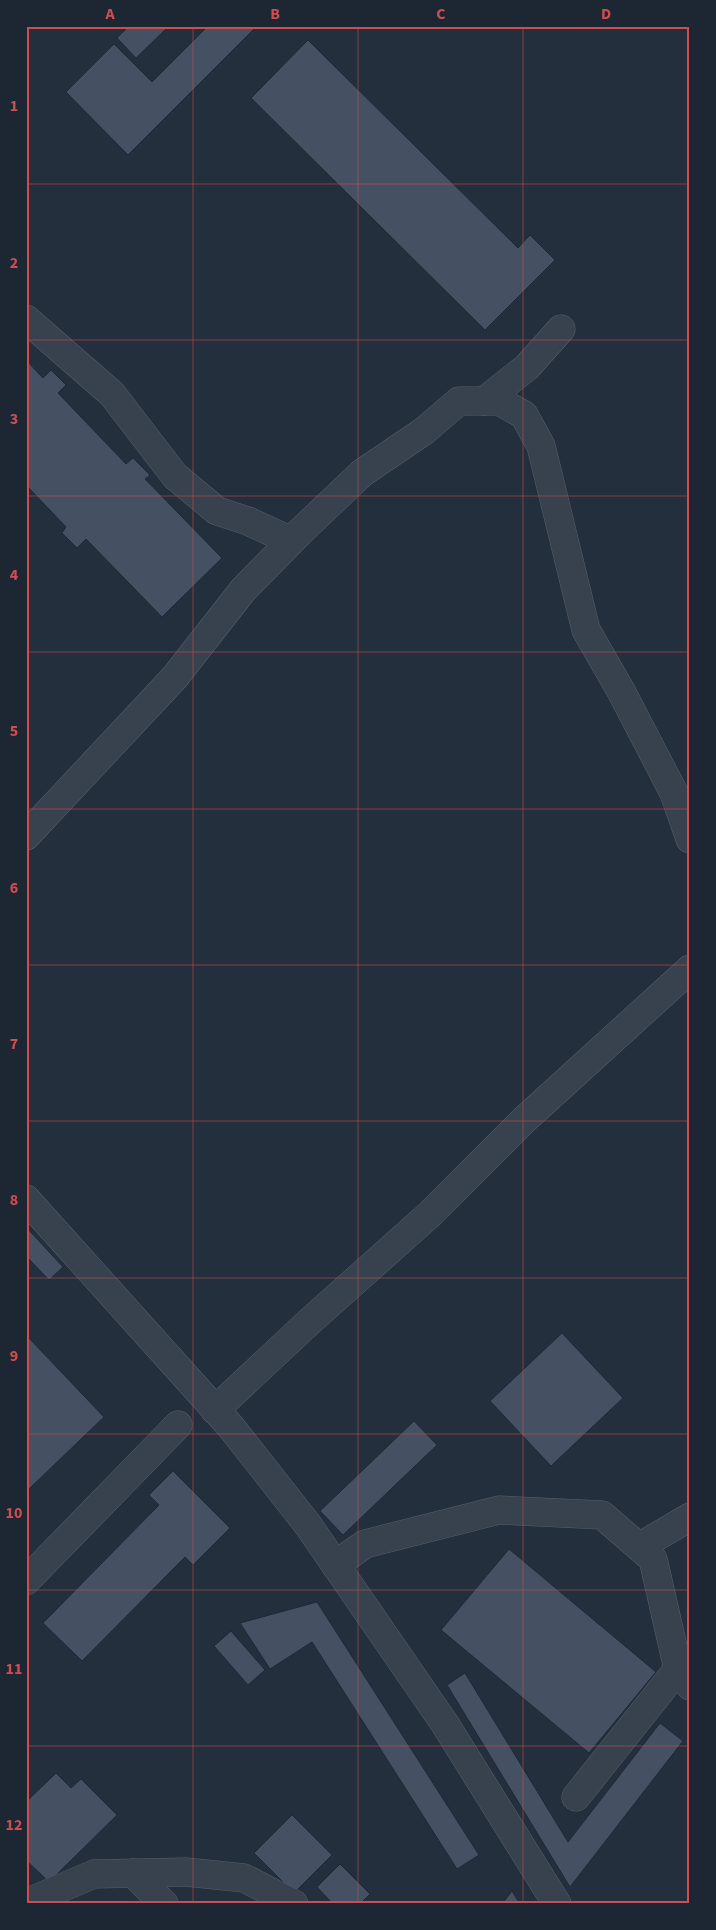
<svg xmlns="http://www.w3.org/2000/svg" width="716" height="1930" viewBox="0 0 716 1930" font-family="'Source Sans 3',sans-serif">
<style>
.building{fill:#455162;stroke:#1f2835}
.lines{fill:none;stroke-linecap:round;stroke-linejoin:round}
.minor-casing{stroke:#565f6c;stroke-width:29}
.minor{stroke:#38414e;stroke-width:28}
.grid{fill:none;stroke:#ce4d50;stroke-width:1;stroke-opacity:0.55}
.neatline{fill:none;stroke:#ce4d50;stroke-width:2}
.grid-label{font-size:16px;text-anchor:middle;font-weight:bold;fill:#ce4d50}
</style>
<rect width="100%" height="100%" fill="#242f3e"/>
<g class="building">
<polygon points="129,26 169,26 136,58 117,38"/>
<polygon points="208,26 257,26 128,155 66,92 114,44 152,82"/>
<polygon points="308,40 518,248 530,235 555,260 485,330 251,98"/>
<polygon points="26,360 43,378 51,370 66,385 58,393 126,464 133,458 150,475 145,479 222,558 162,617 86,539 77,548 62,533 66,527 26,485"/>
<polygon points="26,1227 63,1267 49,1280 26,1256"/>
<polygon points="562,1333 623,1398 551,1466 490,1401"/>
<polygon points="26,1335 104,1417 29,1489 26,1487"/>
<polygon points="414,1421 437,1445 343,1535 320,1511"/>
<polygon points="173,1471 230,1528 193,1565 185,1557 82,1661 43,1623 159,1505 149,1495"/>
<polygon points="509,1549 656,1672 589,1753 441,1630"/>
<polygon points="317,1602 479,1855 457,1869 312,1642 270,1669 240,1623"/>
<polygon points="231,1631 265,1670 248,1685 214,1646"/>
<polygon points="465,1673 568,1842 660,1723 683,1741 570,1887 447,1685"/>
<polygon points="56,1773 71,1788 81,1779 117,1815 49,1882 26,1860 26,1802"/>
<polygon points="292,1815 332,1855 294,1893 254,1853"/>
<polygon points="340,1864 370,1894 360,1904 333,1904 317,1887"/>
<polygon points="512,1891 520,1904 502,1904"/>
</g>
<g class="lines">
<g class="minor-casing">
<g id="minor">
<polyline points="26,319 112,394 175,476 217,511 248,521 291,541"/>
<polyline points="484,401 527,367 561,329"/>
<polyline points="26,836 175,677 243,590 300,532 362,473 424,431 459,401 499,401 524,415 541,446 586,630 621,691 674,793 690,839"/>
<polyline points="26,1199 231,1427 308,1525 445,1724 557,1904"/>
<polyline points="215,1410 309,1322 430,1214 524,1120 690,969"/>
<polyline points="639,1547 690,1517"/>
<polyline points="335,1565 365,1544 499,1510 602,1515 653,1559 678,1669 690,1686"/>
<polyline points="26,1581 178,1425"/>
<polyline points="576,1797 678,1669"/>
<polyline points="133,1873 164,1904"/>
<polyline points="26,1903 94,1874 186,1872 244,1878 294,1904"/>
</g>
</g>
<use href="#minor" class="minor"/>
</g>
<path class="grid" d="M193 26V1904M358 26V1904M523 26V1904M26 184H690M26 340H690M26 496H690M26 652H690M26 809H690M26 965H690M26 1121H690M26 1278H690M26 1434H690M26 1590H690M26 1746H690"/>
<rect width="716" height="1930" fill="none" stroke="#1d2633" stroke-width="55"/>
<rect x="28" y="28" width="660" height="1874" class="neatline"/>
<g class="grid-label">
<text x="110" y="19">A</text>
<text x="275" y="19">B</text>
<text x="441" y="19">C</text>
<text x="606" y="19">D</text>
<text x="14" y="111">1</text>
<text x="14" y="268">2</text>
<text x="14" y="424">3</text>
<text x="14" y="580">4</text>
<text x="14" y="736">5</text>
<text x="14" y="893">6</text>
<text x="14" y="1049">7</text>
<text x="14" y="1205">8</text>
<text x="14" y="1361">9</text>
<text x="14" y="1518">10</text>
<text x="14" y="1674">11</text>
<text x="14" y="1830">12</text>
</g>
</svg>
